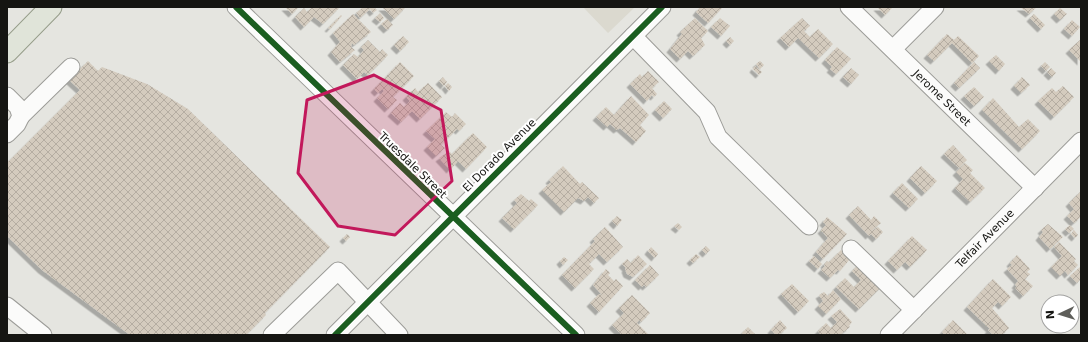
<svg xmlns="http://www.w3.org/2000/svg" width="1088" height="342" viewBox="0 0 1088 342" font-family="'DejaVu Sans',sans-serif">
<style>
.built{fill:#dbd9cf}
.building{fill:url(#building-cross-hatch);filter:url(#shadow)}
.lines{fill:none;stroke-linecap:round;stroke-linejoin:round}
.minor-casing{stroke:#9c9c98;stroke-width:19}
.major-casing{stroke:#969d8a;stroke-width:23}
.minor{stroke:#fbfbfa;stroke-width:17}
.major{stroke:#e0e4d9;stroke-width:21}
.cycleway-casing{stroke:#fff;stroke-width:8}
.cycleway{stroke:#1b5e20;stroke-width:6}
.marked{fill:#c2185b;fill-opacity:0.2;stroke:#c2185b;stroke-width:3;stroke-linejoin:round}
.labels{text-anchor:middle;stroke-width:4;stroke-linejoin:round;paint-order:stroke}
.street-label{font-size:11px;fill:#151512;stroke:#fff}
</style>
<defs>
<pattern id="building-cross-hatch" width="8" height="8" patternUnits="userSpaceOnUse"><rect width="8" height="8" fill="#d4cbbe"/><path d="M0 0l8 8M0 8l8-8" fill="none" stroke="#b5ada2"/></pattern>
<filter id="shadow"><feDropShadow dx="-3.5" dy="3.5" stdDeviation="0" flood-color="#0004"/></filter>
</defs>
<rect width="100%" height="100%" fill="#e5e5e0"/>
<polygon class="built" points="583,7 635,7 608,33"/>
<g class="building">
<polygon points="285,7 299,7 292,14"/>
<polygon points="312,7 340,7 323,24 314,17 304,27 295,17 304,8 307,12"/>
<polygon points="363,7 374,7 377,10 373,13 370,9 360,18 356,13"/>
<polygon points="382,7 406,7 394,19"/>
<polygon points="700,7 723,7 708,23 696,12"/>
<polygon points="877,7 893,7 885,15"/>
<polygon points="1020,7 1037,7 1029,14"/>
<polygon points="1060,8 1067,14 1060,20 1054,14"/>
<polygon points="380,13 384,18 380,22 375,18"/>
<polygon points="353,14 371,32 354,45 352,43 351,47 355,50 340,62 331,52 340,42 333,33"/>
<polygon points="1034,14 1045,25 1041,29 1030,18"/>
<polygon points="341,15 342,16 330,29 328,28"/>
<polygon points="695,18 708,31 701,38 705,45 693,56 688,51 680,59 670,49 682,34 680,32"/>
<polygon points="720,18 730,26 721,36 711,27"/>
<polygon points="802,18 810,26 804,31 810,37 818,29 833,44 819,58 798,38 789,47 780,38"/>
<polygon points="387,19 393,25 387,30 381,24"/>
<polygon points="1072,20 1080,27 1072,36 1064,29"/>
<polygon points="947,34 954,40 958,36 979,56 972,63 952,43 934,61 927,55"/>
<polygon points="403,36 409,42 400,51 394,45"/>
<polygon points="730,37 734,41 730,45 726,41"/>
<polygon points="1081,39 1081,62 1069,50"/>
<polygon points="368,40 380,52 382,49 388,55 368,75 364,72 357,79 343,65 354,54 358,57 364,50 361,47"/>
<polygon points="837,47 851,59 836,74 830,69 832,67 825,60"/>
<polygon points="996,55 1005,64 999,71 989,61"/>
<polygon points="88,61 98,71 102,67 147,84 188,109 330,247 265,313 266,315 246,335 130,335 42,270 7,236 7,161 9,161 80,90 69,80"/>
<polygon points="760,61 764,65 760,69 756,64"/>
<polygon points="400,62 414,76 393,97 397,100 388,109 377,98 384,91 382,89 378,93 374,89"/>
<polygon points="974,62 980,68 959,88 954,83"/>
<polygon points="1045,62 1050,67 1046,71 1041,66"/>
<polygon points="755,66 762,72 759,75 753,69"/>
<polygon points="851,68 859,75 851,84 843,77"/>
<polygon points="1051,68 1056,73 1052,77 1047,72"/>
<polygon points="648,71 659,82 652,88 657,94 654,97 652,95 647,101 630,84 640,74 642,77"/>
<polygon points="443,77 447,82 444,86 439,81"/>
<polygon points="1022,77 1030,85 1021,93 1014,86"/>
<polygon points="428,83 442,97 420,119 412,111 401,122 391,113 400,103 404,107 410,101 406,97 415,88 418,92"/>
<polygon points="448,83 452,87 449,91 445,86"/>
<polygon points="1063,86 1074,97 1054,117 1038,101 1052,88 1056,92"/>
<polygon points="974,87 984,97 974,106 964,96"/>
<polygon points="631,96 649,115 640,125 646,131 636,142 620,128 617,130 610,124 607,127 596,117 606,107 614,115"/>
<polygon points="993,98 1019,127 1028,119 1040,131 1022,149 982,110"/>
<polygon points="664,101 672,109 663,118 655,110"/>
<polygon points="446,112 452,117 455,113 466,124 459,131 457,129 441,145 445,148 436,156 427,147 435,139 426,131"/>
<polygon points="473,133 487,147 466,169 458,161 450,170 439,158 449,151 452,154"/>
<polygon points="953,145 967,160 959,168 944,154"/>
<polygon points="965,163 973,170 970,173 985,188 970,202 955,188 963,179 956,172"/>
<polygon points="563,166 580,184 582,182 599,198 594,203 588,197 584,201 578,198 564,212 542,190 551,182 549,180"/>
<polygon points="921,166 937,181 925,193 910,178"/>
<polygon points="902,183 918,199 909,208 893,193"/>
<polygon points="1081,191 1081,217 1074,223 1067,216 1074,209 1069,203"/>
<polygon points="521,194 529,201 531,199 538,205 514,229 502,218 517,203 514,200"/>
<polygon points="858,206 871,220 874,216 881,223 870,232 878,227 883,232 876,239 871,234 869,236 849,215"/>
<polygon points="617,216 622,220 617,226 612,221"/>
<polygon points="827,217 847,234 823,259 816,252 828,238 821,230 826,225 823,222"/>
<polygon points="678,223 682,227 679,230 674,226"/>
<polygon points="1048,224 1063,237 1050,249 1039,237 1043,232 1041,230"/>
<polygon points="1070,225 1074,229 1069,233 1065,229"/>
<polygon points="605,227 623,247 607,262 599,254 589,264 594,269 575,288 562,275 595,241 593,239"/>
<polygon points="1074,230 1078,235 1075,238 1071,234"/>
<polygon points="347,234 350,237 346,241 343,238"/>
<polygon points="912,236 927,250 910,267 905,262 897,270 888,261"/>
<polygon points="1059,242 1076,259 1074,261 1078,265 1068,275 1065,271 1060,276 1051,267 1062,256 1054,247"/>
<polygon points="706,246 710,250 706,254 702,250"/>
<polygon points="651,247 658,254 655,258 648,251"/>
<polygon points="841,250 850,259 840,271 838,270 830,278 821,270 825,266 824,264 827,261 829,262"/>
<polygon points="696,254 700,257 693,263 690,260"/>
<polygon points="638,255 647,264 633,277 627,274 625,269 626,268 622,264 627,259 631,263"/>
<polygon points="1017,255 1030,269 1027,272 1030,274 1025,279 1033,286 1023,296 1015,288 1017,286 1015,285 1018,281 1007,269 1012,265 1010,263"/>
<polygon points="814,256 822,264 818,269 809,261"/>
<polygon points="564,257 568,260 563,265 560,261"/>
<polygon points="860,263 883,285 859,309 836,287 845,278 854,287 861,280 852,271"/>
<polygon points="650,265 659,275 646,287 644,285 642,287 635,280"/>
<polygon points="1080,267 1081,279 1077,283 1070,276"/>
<polygon points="606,269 610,273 608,275 614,281 616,279 623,286 599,312 590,303 599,294 602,295 593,285"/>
<polygon points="993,279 1011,297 1002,306 998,302 992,308 1009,328 1002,335 993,335 988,330 990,329 967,307"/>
<polygon points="792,284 809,301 798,312 781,294"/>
<polygon points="833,290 841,299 826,314 818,306 823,301 819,295 824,292 828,296"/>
<polygon points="632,295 650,313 641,322 639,320 637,323 649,335 622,335 612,325 624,313 619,308"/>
<polygon points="840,309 852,322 849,326 850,327 840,335 821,335 818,331 826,323 831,328 837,322 831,316"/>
<polygon points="780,320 787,328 779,335 776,335 771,330"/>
<polygon points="953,320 967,334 969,335 945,335 942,332"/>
<polygon points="748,327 756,335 744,335 742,333"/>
</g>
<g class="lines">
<g class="minor-casing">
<g id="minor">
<polyline points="236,7 576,335"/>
<path id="s1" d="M849 7 1035 188"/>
<polyline points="633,36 707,112 718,137 809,226"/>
<polyline points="893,49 935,7"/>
<polyline points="7,96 18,107 21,116 17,124 7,134"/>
<polyline points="21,116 71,67"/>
<polyline points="851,249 914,310"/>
<polyline points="7,306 43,335"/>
<polyline points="272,335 338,271 399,335"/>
<polyline points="335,335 662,7"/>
<path id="s2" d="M889 335 1081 141"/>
</g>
</g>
<g class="major-casing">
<polyline id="major" points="7,52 51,7"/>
</g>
<use href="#minor" class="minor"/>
<use href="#major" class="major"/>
<g class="cycleway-casing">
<g id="cycleway">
<polyline points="236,7 576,335"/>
<polyline points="335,335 662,7"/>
</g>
</g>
<use href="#cycleway" class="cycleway"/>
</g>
<path class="marked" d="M374 75 441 110 452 181 395 235 338 226 298 173 307 100Z"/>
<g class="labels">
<g class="street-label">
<text dy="4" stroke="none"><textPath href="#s1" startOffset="130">Jerome Street</textPath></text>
<text transform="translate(499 155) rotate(-45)" y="4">El Dorado Avenue</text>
<text transform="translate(413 165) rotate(44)" y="4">Truesdale Street</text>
<text dy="4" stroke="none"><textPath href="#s2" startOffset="136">Telfair Avenue</textPath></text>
</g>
</g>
<rect width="1088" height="342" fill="none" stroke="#151512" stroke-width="16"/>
<g transform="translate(1060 314) rotate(266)"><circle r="19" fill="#ffffff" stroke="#a1a1a0"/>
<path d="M0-3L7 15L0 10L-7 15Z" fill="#5e5e5a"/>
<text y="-6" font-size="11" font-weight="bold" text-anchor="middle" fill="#151512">N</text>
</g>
</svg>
